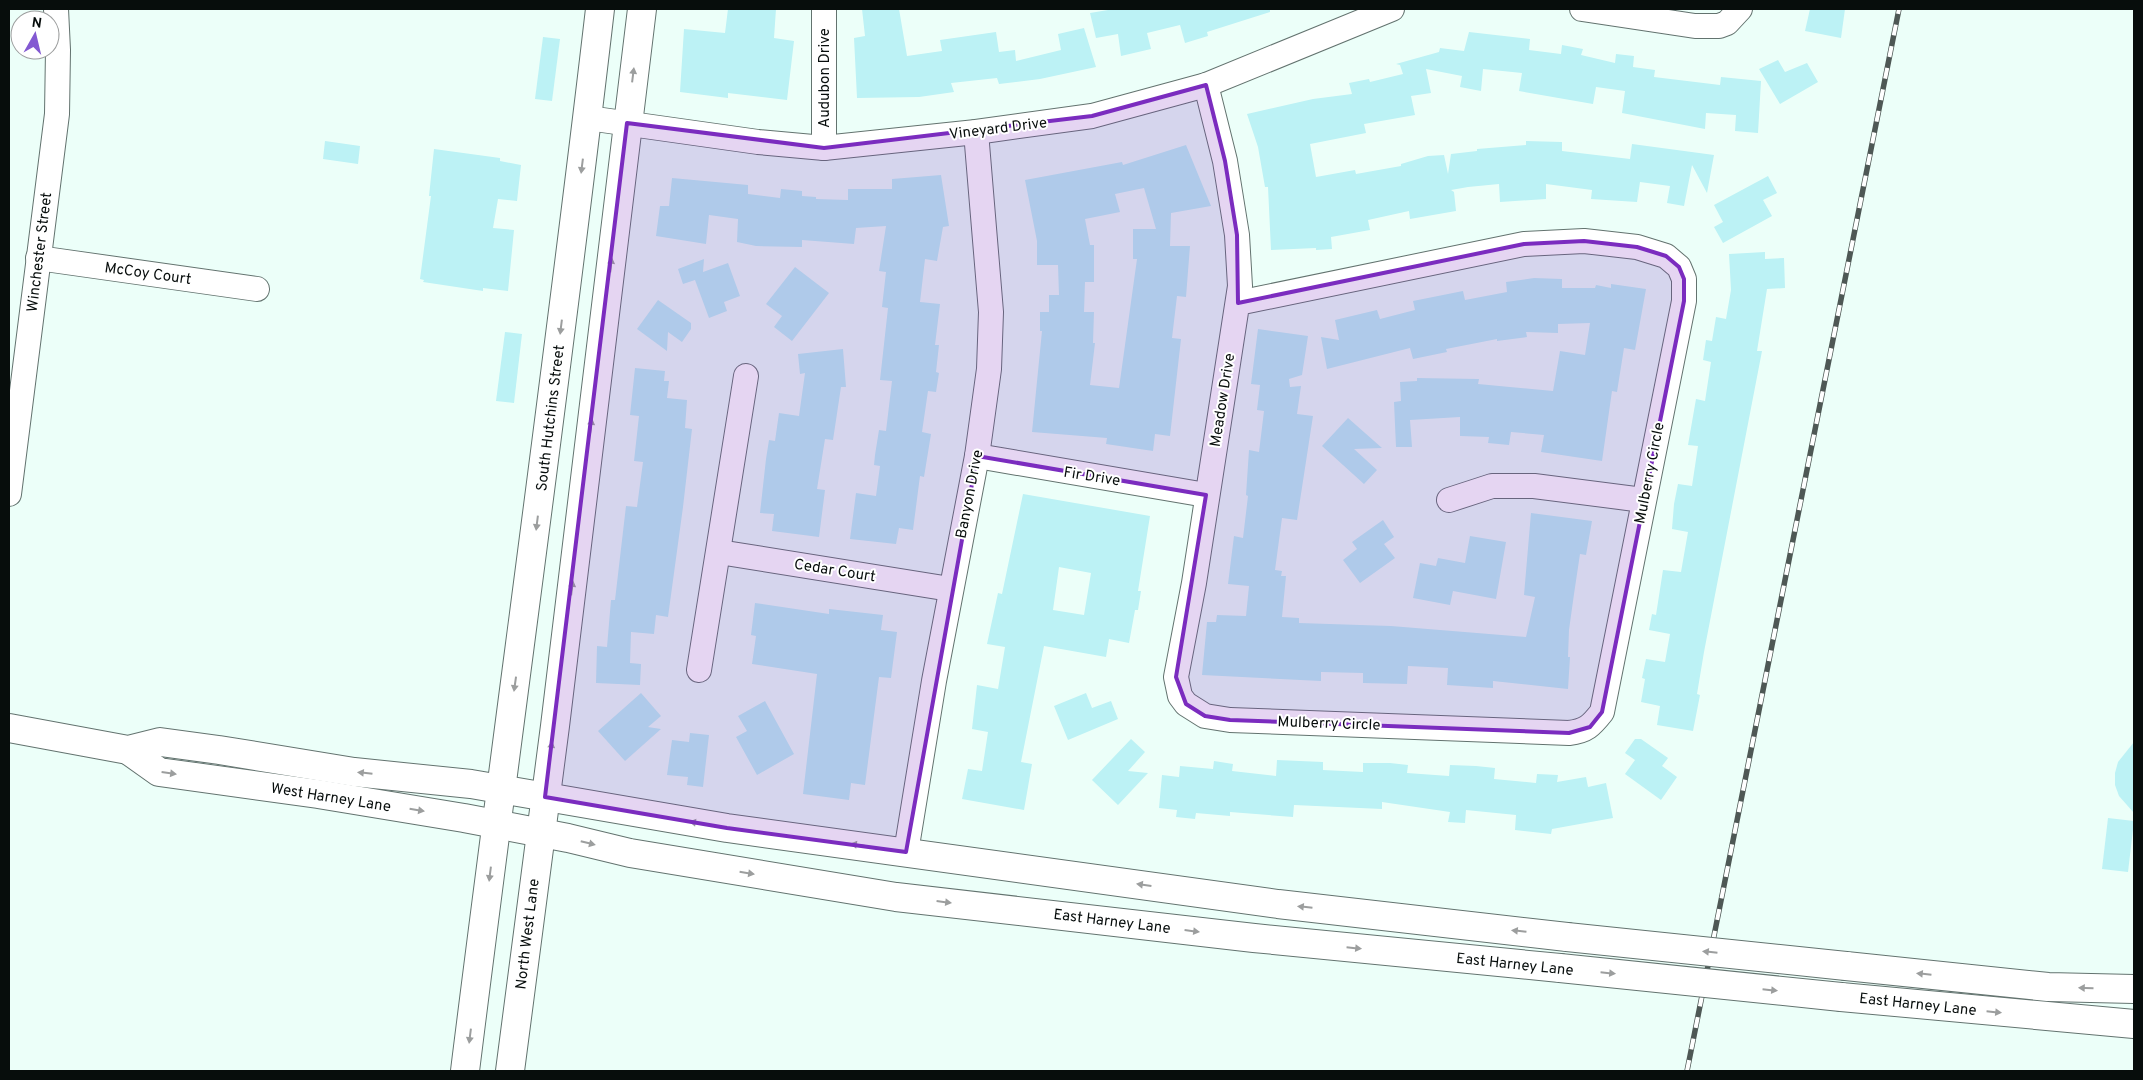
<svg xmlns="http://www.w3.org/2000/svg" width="2143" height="1080" viewBox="0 0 2143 1080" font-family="Overpass,sans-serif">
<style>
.building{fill:#bcf2f5;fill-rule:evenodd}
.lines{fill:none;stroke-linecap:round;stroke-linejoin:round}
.minor-casing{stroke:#63736f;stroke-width:26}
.major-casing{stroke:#63736f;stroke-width:30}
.minor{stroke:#fff;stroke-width:24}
.major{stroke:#fff;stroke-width:28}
.rail-casing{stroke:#4e5855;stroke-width:5.5}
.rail{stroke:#fff;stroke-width:4;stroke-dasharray:11;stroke-linecap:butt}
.major-bridge-casing{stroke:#63736f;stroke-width:30;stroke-linecap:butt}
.major-bridge{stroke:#fff;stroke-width:28}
.oneway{fill:#9c9e9e}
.marked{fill:#7b2cbf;fill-opacity:0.2;stroke:#7b2cbf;stroke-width:4;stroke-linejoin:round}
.labels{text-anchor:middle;stroke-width:4;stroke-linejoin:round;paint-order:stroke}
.street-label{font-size:15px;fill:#070d0c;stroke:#fff}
</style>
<rect width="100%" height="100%" fill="#ecfff9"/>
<g class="building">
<polygon points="728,9 776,9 774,38 794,41 787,100 728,93 728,98 680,92 684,29 725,33"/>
<polygon points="862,9 899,9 907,56 942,51 940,40 996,32 999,52 1015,50 1016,61 1061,50 1058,34 1084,28 1096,67 1040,79 999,84 997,78 951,83 954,92 919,97 857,98 854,38 865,36"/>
<polygon points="1114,9 1270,9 1270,12 1207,32 1208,36 1185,43 1180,25 1147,33 1151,49 1121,56 1118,34 1096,38 1090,13"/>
<polygon points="1810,9 1845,9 1841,38 1805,31"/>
<polygon points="1469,32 1530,39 1529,50 1561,54 1562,45 1583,49 1581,55 1615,63 1616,54 1634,56 1633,67 1655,70 1654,77 1720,85 1721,77 1761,81 1758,133 1735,131 1736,115 1706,113 1705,129 1622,113 1625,91 1596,87 1593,104 1519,91 1522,73 1483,69 1481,91 1460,87 1462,76 1426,69 1431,93 1411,96 1415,115 1364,124 1366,133 1310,144 1316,177 1355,170 1356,174 1401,166 1401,164 1428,156 1444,155 1448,174 1451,154 1477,151 1477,149 1526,145 1526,141 1562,142 1562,151 1630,159 1632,144 1714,155 1707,193 1692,165 1684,206 1667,203 1670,186 1640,182 1637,202 1591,199 1592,190 1546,184 1546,199 1500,202 1499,184 1468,187 1451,190 1454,192 1456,211 1410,219 1409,211 1368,220 1370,230 1331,237 1332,249 1316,250 1316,248 1271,250 1268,187 1265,187 1258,147 1247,114 1313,99 1352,94 1349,83 1369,79 1370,82 1403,74 1400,65 1396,64 1439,52 1440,48 1464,51"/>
<polygon points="543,37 560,39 552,101 535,99"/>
<polygon points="1778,60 1785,72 1807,63 1818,82 1780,104 1759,69"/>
<polygon points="325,141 360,146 358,164 323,159"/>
<path d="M1186 145 1211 206 1171 213 1170 246H1190L1186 297 1177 296 1172 338 1181 339 1170 436 1155 434 1153 451 1106 444 1107 438 1032 432 1042 331H1040V312H1049V295H1059L1058 265H1037V241L1025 180 1122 162 1123 165ZM1144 188 1156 229H1133V259H1137L1119 388 1090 385 1095 343H1093L1094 312H1084L1085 282H1094V245H1090L1085 219 1120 212 1115 194Z"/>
<polygon points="434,149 500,158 500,161 521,165 517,201 498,199 493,228 514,230 508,291 483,288 483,291 423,282 424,280 420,279 431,196 429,196"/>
<polygon points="941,175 949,226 943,227 937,261 925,259 920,302 940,304 935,345 939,345 936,372 939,373 936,392 928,391 922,432 931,434 924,477 920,476 913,530 899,528 896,544 850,539 856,493 876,496 880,466 874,465 875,455 879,430 886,431 892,381 880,380 888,308 882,307 886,272 879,271 886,226 856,228 854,244 802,240 802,247 756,246 737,242 738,219 709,215 706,244 656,236 660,206 669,206 672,178 748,185 748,194 780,198 781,189 802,191 802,196 816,197 816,199 848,200 848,189 892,189 892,179"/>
<polygon points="1768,176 1777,193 1763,200 1772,216 1723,243 1714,227 1723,222 1714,205"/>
<polygon points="1765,252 1765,259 1784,258 1785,288 1767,289 1757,351 1762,351 1704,652 1697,694 1700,695 1693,731 1657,725 1660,706 1641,702 1645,679 1642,678 1646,659 1665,662 1670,634 1649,630 1652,614 1656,615 1663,570 1681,572 1688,532 1672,529 1674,504 1678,484 1692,486 1698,446 1688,445 1696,399 1705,401 1711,362 1703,360 1706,340 1712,341 1716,317 1726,319 1731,290 1729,254"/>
<polygon points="704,259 703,272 728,263 740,296 724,302 727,311 709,318 695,280 683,284 678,269"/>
<polygon points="795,267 829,293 792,341 774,327 782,316 766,304"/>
<polygon points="1534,278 1562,279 1562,288 1595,288 1596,285 1611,288 1611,284 1646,289 1635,350 1624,348 1617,392 1612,391 1602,461 1541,452 1544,435 1511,432 1509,445 1488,443 1489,437 1460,436 1460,417 1410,420 1412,447 1396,447 1394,402 1401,401 1400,382 1417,381 1417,378 1479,379 1478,384 1553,391 1560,351 1585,355 1590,323 1558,324 1558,333 1526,332 1527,337 1497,341 1497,339 1446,349 1447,352 1413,359 1410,348 1327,369 1321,337 1339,340 1335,320 1377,310 1380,319 1415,310 1413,301 1463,291 1465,300 1507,292 1506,282"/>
<polygon points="658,300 691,323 691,329 682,342 668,332 667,351 637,329"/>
<polygon points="1258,329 1308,336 1302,375 1289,379 1290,387 1301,386 1297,414 1313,416 1297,520 1282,518 1275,570 1282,571 1281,576 1286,576 1282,617 1299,618 1299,623 1391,626 1526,637 1535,597 1524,595 1531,513 1592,521 1586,555 1580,554 1574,594 1569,630 1568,657 1570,657 1568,689 1493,681 1493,688 1447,685 1448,668 1408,666 1407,684 1363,683 1363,673 1321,672 1321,681 1202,675 1207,622 1216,622 1217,615 1246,616 1249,586 1228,584 1234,536 1243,538 1248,496 1246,495 1249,450 1259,452 1264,411 1257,410 1260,385 1251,384"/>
<polygon points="505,332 522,334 514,403 496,401"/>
<polygon points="843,349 846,387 841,387 833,440 825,439 817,489 825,490 819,537 772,531 774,514 760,513 766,459 769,440 775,441 779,413 799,416 805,373 800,374 798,354"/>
<polygon points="635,368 665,371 664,381 669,381 667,398 687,400 685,428 692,429 683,507 668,617 656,615 654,634 631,632 630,663 641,664 640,685 596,683 597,646 607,647 611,600 615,600 626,506 637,507 643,462 634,461 639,416 630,415"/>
<polygon points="1348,418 1382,448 1354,449 1377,470 1364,484 1322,446"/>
<path d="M1023 494 1150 516 1138 591H1141L1138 610H1135L1129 643 1109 639 1106 657 1044 646 1021 762 1032 764 1024 810 962 799 968 769 982 771 988 732 972 729 977 685 998 689 1005 647 987 644 998 593 1002 594ZM1059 567 1091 573 1084 615 1053 610Z"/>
<polygon points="1383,520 1394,537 1384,544 1395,558 1360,583 1343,560 1357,549 1352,542"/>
<polygon points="1470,536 1506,542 1496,599 1453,591 1450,605 1413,598 1420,563 1436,566 1438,558 1465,563"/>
<polygon points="755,603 829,614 829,609 883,615 881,630 897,632 891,678 879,677 865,785 851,783 849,800 803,794 817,674 752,664 756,636 751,635"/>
<polygon points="641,693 661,716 648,727 661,729 625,761 598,731"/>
<polygon points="1086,693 1092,708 1111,701 1118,719 1068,740 1054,706"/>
<polygon points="765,701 794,754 757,775 736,737 747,731 738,716"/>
<polygon points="690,733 709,735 703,787 687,785 688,777 667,775 672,740 689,742"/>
<polygon points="1131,739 1145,752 1128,771 1148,773 1118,805 1092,780"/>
<polygon points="1635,739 1641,739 1668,758 1662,766 1677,777 1661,800 1625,774 1635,760 1625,753"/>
<polygon points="2134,742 2134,813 2119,796 2115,785 2115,773 2118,762"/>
<polygon points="1277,760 1323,762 1323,770 1363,772 1363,763 1390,763 1408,765 1407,773 1449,776 1450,765 1476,766 1495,768 1494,779 1536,783 1537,774 1558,775 1557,782 1586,777 1588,787 1606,783 1613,818 1552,829 1551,834 1515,830 1516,815 1466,810 1465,823 1448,822 1450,812 1382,802 1382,809 1294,805 1293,817 1230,812 1230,816 1196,813 1195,819 1176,817 1177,810 1159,808 1162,775 1179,777 1180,766 1213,769 1214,761 1233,764 1232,771 1276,776"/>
<polygon points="2108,818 2134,821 2128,872 2102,869"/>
</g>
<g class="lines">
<g class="minor-casing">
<g id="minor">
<polyline points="1582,9 1695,26 1719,26 1727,23 1740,9"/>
<path d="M1206 85 1225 161 1237 235 1240 286 1194 583 1176 677 1180 696 1186 704 1205 716 1230 720 1569 733C1586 731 1591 726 1602 712L1684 301V279L1679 267 1666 256 1637 247 1584 241 1524 244 1238 303"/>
<polyline points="588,118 758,142 824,148 976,132 1092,116 1206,85 1392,9"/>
<polyline points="824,148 824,9"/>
<polyline points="38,258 257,289"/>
<polyline points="977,456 1206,495"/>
<polyline points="9,494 57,114 58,50 56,9"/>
<polyline points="1449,500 1492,486 1534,486 1643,500"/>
<polyline points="719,552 950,589"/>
<polyline points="699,670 746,376"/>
<polyline points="906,852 934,681 977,456 989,369 991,312 976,132"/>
</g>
</g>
<g class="major-casing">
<g id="major">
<polyline points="9,728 128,750 160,742 219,750 354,772 471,784 727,828 1278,904 1567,937"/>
<polyline points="128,750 159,772 318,794 464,818 568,838 630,853 896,897 1254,938 1560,968"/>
<polyline points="1846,966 2048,987 2134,989"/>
<polyline points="1841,997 2134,1024"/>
<path d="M465 1071C509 717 559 363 600 9"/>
<polyline points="510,1071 555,726 642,9"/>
</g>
</g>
<use href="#minor" class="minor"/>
<use href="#major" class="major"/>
<g class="rail-casing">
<polyline id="rail" points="1687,1071 1899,9"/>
</g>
<use href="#rail" class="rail"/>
<g class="major-bridge-casing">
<g id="major-bridge">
<polyline points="1567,937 1846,966"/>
<polyline points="1560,968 1841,997"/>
</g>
</g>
<use href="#major-bridge" class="major-bridge"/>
</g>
<defs><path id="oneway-solid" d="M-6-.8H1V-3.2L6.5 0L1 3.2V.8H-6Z" transform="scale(1.25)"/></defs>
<g class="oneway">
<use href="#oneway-solid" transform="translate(633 75) rotate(-83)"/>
<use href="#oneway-solid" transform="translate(582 166) rotate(97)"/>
<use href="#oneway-solid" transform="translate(611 265) rotate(-84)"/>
<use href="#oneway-solid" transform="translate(561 327) rotate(97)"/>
<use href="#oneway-solid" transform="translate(591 426) rotate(-83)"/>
<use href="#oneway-solid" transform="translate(537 523) rotate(97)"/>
<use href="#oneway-solid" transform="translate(572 588) rotate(-83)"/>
<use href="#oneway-solid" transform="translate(515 684) rotate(98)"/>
<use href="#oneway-solid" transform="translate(551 749) rotate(-82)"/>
<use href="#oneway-solid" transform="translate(169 773) rotate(8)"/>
<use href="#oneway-solid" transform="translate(365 773) rotate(-174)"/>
<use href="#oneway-solid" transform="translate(417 810) rotate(9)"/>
<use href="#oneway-solid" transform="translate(697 823) rotate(-170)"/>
<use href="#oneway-solid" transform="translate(588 843) rotate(14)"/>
<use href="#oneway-solid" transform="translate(858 845) rotate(-172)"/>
<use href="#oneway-solid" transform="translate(747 873) rotate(9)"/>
<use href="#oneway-solid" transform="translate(490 874) rotate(97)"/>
<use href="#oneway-solid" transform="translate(1144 885) rotate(-172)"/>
<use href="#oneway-solid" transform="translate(944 902) rotate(7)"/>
<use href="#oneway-solid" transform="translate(1305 907) rotate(-174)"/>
<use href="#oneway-solid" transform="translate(1192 931) rotate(7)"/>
<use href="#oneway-solid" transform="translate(1519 931) rotate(-174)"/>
<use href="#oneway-solid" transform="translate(1354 948) rotate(6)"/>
<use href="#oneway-solid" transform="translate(1710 952) rotate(-174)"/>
<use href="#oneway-solid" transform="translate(1608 973) rotate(6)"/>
<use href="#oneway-solid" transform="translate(1924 974) rotate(-174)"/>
<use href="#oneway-solid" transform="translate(2086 988) rotate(-178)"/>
<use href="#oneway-solid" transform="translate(1770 990) rotate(6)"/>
<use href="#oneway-solid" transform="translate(1994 1012) rotate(6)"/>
<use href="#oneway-solid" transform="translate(470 1036) rotate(97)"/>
</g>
<path class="marked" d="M1206 85 1225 161 1237 235 1238 303 1524 244 1584 241 1637 247 1666 256 1679 267 1684 279V301L1602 712 1590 727 1569 733 1230 720 1205 716 1186 704 1176 677 1206 495 977 456 906 852 727 828 545 797 627 123 824 148 1092 116Z"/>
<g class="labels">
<g class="street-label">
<text transform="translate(824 78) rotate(-90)" y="5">Audubon Drive</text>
<text transform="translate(998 128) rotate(-7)" y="5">Vineyard Drive</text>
<text transform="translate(39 252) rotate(-83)" y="5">Winchester Street</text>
<text transform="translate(148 273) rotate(8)" y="5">McCoy Court</text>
<text transform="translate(1222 400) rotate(-81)" y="5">Meadow Drive</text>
<text transform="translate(550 418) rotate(-83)" y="5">South Hutchins Street</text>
<text transform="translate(1649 473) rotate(-79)" y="5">Mulberry Circle</text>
<text transform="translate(1092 476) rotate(9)" y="5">Fir Drive</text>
<text transform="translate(969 494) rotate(-79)" y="5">Banyon Drive</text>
<text transform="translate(835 570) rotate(9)" y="5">Cedar Court</text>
<text transform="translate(1329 723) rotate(2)" y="5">Mulberry Circle</text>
<text transform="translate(331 797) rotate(9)" y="5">West Harney Lane</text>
<text transform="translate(1112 921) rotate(7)" y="5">East Harney Lane</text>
<text transform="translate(527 934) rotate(-83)" y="5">North West Lane</text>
<text transform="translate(1515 964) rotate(6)" y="5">East Harney Lane</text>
<text transform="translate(1918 1004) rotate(6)" y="5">East Harney Lane</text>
</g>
</g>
<rect width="2143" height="1080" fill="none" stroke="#070d0c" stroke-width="20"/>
<g transform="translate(35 35) rotate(8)"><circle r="24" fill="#ffffff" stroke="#9c9e9e"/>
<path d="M0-4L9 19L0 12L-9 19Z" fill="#8359d2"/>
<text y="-8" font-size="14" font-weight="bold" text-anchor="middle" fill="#070d0c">N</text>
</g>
</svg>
